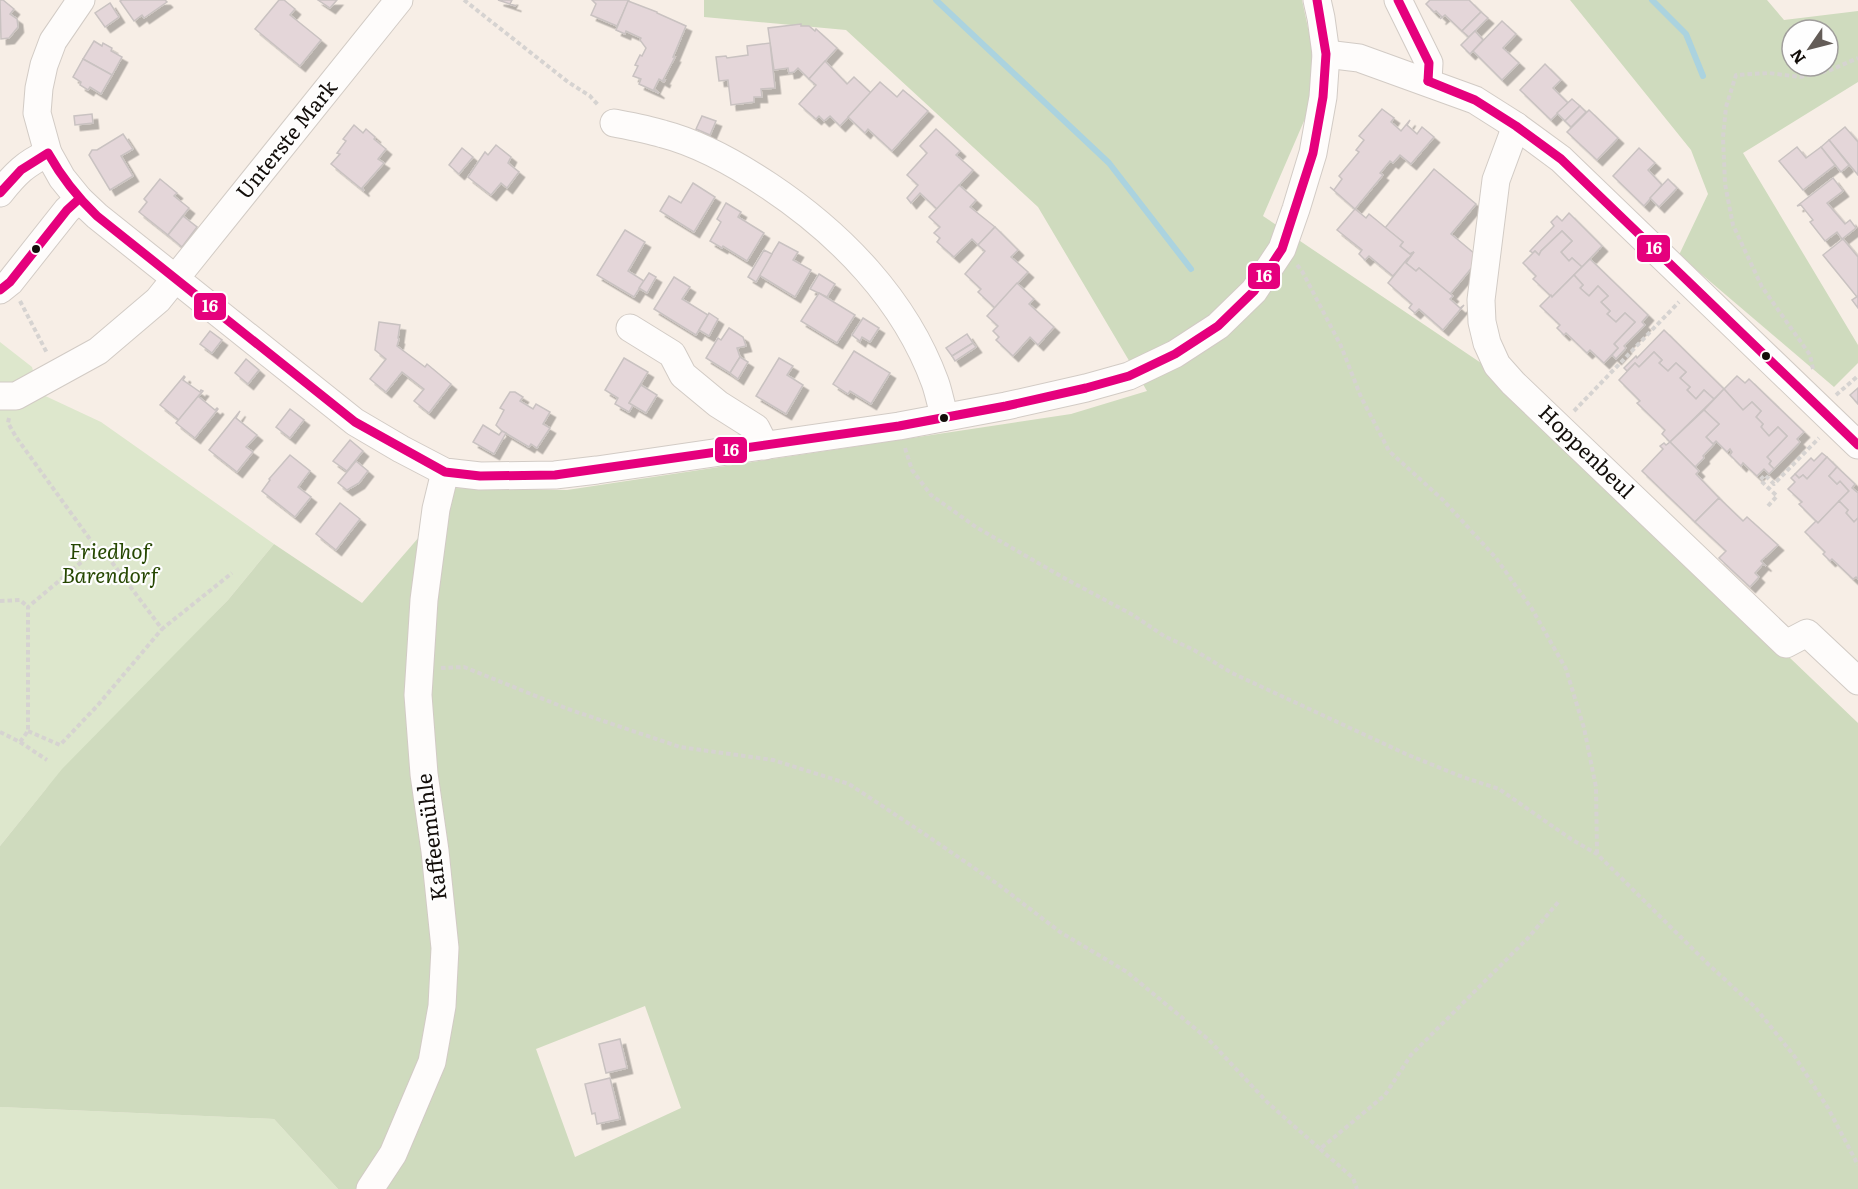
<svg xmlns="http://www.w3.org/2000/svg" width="1858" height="1189" viewBox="0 0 1858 1189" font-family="Literata,serif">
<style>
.green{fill:#dde7cc}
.forest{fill:#cfdbbe;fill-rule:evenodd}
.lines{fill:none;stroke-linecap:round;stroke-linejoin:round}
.stream{stroke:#abd3df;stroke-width:6}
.building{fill:#e4d6d9;stroke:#c9c2c1;stroke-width:1.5;filter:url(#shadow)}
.minor-casing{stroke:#d2cbc5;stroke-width:29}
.path{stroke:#d6d3d1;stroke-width:4;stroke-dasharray:4.5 3;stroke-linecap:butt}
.minor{stroke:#fefcfb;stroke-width:27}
.bus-1-casing{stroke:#fefefe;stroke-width:14}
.bus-1{stroke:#e5007d;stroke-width:9}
.bus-dot{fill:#130e0a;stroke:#fefefe;stroke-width:2}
.labels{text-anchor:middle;stroke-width:4.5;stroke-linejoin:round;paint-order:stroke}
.street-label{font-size:21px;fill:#130e0a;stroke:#fefefe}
.park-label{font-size:21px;font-style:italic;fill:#264702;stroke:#fefefe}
.line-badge{stroke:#fefefe;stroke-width:2}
.badge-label{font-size:16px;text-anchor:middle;font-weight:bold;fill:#fff}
</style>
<defs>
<filter id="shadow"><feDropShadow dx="5.5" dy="5.5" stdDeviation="0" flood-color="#0004"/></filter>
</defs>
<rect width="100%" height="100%" fill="#f7eee6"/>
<g class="green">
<polygon points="0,342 32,367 39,393 101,422 274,544 228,600 46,789 0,846"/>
<polygon points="0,1107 274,1119 338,1189 0,1189"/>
</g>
<g class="forest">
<path d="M704 0H1302L1320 84 1263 216 1484 365 1858 723V1189H338L274 1119 0 1107V846L62 769 228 600 274 544 362 603 445 507 453 488 567 490 1071 414 1147 391 1038 207 846 30 704 17ZM645 1006 681 1108 575 1157 536 1049Z"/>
<path d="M1570 0H1767L1784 20 1858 11V82L1743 153 1858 345V363L1834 387 1679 255 1708 194 1691 150ZM1792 30H1828V66H1792Z"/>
</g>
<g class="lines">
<g class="stream">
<polyline points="936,0 1109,163 1191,269"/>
<polyline points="1652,0 1686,34 1703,76"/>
</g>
</g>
<g class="building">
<polygon points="0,0 3,0 14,9 10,14 17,19 18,27 9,38 1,39"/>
<polygon points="122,0 165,0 167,2 144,18 142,15 134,21 120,1"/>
<polygon points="279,0 284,0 295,9 290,15 321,40 300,66 255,29"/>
<polygon points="318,0 337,0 330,8"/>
<polygon points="498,0 512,0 510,4 516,6"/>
<polygon points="592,0 629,0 617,26 591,15 596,4"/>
<polygon points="1430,0 1469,0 1481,12 1462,31 1445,15 1440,19 1442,17 1436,11 1434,12 1426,4"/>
<polygon points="628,1 657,12 657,13 686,26 673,57 675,57 663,80 665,80 664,82 659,79 654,89 659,93 639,84 641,79 633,76 638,66 635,65 640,55 642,56 646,48 640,40 641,38 626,31 625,34 616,30"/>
<polygon points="110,3 119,17 105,27 95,13"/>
<polygon points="1481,12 1488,18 1469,37 1462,31"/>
<polygon points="1502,21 1516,34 1503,48 1519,63 1502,80 1473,51"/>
<polygon points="801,24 801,26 809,26 815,31 816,29 837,48 809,79 798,68 794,72 789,73 788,68 774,70 768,28"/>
<polygon points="1475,31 1483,40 1470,54 1461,45"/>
<polygon points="94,41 102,46 103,43 112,48 111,51 122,57 112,75 83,59"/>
<polygon points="770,43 775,88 761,89 762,97 754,97 754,102 731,105 728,80 719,81 716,57 726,56 727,58 748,55 747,46"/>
<polygon points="83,59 112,75 101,94 90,87 88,90 80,85 81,82 73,77"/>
<polygon points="825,61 847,84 854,77 871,93 840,126 830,116 824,121 819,116 816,119 799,104 816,85 809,79"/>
<polygon points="1545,64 1561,80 1553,88 1568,103 1551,120 1520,90"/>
<polygon points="880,82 897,97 903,90 928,111 892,151 868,129 865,133 848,117"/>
<polygon points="1572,99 1580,106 1565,121 1557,113"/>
<polygon points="1580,106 1586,112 1571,127 1565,121"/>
<polygon points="1382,109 1394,118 1391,122 1401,131 1410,120 1407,125 1417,134 1422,127 1434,137 1411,164 1400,155 1393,163 1390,161 1380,173 1383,175 1355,209 1330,187 1334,190 1342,179 1339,176 1359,152 1356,150 1364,140 1359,136"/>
<polygon points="1589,110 1618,138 1597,160 1567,132"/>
<polygon points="92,114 93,123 75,125 74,116"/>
<polygon points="702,116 716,121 710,135 696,129"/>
<polygon points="354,125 363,133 366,129 375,137 374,139 386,149 378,159 384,163 362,188 364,191 331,164 340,154 337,153 346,141 343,139"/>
<polygon points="1845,127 1858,142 1858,175 1829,140"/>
<polygon points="936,129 960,151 956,155 973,170 937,209 920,193 911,203 907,198 918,185 907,175 927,153 920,146"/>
<polygon points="123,134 133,149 121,156 133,176 110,190 89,155 92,150 97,150"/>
<polygon points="1829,140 1849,165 1841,172 1821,147"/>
<polygon points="496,145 511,157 508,163 519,172 507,188 501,183 491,195 468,177 485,152 488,155"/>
<polygon points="1797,147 1806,158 1821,147 1835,165 1803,190 1779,161"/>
<polygon points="462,148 473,157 459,174 449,165"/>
<polygon points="1639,148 1655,163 1648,170 1662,185 1644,206 1613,176"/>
<polygon points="1434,169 1476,204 1451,234 1475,254 1474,265 1450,294 1419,268 1416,271 1406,263 1414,252 1410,254 1400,246 1403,242 1385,228"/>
<polygon points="1833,178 1843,191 1827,203 1845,224 1850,220 1856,228 1842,239 1837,232 1825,241 1810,222 1813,220 1801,205 1797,206"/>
<polygon points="160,179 177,193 174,196 189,208 168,235 139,212 147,202 144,199"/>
<polygon points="1668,179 1677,188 1659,207 1650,198"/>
<polygon points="693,183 715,197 694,232 660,211 669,196 681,203"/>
<polygon points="959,185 976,200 970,207 995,227 978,245 972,239 954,257 937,242 940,238 934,233 940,227 929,217"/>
<polygon points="726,203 741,212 738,217 764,233 747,261 723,246 722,248 710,241 721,222 717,219"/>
<polygon points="1355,209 1366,218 1369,214 1403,242 1400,246 1410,254 1414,252 1393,276 1369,256 1365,260 1359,254 1362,250 1337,230"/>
<polygon points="1569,213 1602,246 1582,267 1572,258 1569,261 1561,252 1572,241 1562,231 1541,251 1539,255 1535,251 1533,253 1530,251 1554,226 1551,222 1557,216 1562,221"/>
<polygon points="183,216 197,227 182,247 168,235"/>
<polygon points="995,227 1018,250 1011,257 1028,272 995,308 978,292 981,289 965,274 985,251 978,245"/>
<polygon points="625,230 645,242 628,271 644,281 634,297 597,275"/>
<polygon points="1562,231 1572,241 1561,252 1569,261 1572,258 1582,267 1552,297 1533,279 1536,276 1523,263 1535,251 1539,255 1541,251"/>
<polygon points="1843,239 1858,257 1858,296 1857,297 1823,255"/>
<polygon points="779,242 798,252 793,260 811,270 795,297 759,275"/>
<polygon points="764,250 772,254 756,282 748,277"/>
<polygon points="1408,258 1406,263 1416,271 1419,268 1453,296 1450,299 1460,308 1464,305 1443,330 1419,309 1415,313 1409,308 1412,304 1388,283"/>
<polygon points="1590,259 1648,315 1642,322 1645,325 1624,346 1626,348 1616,359 1612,355 1618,348 1614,344 1635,322 1625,313 1616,322 1607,314 1610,311 1601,302 1608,296 1598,286 1589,296 1580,288 1583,285 1574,275"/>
<polygon points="649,273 656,277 647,293 639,288"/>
<polygon points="819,274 835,284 827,297 810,289"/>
<polygon points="1574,275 1583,285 1580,288 1589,296 1598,286 1608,296 1601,302 1610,311 1607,314 1616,322 1625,313 1635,322 1614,344 1618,348 1604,363 1590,350 1587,353 1566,333 1564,335 1557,328 1560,325 1540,306 1551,295 1552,297"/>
<polygon points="674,277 690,287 682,299 708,315 696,335 654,309"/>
<polygon points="1017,283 1034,299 1029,304 1054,327 1038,345 1030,337 1013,356 996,340 999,337 993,331 998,326 987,316"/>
<polygon points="819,293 855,315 837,343 801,321"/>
<polygon points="1858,296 1858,308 1852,300"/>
<polygon points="709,313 718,319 709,336 699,330"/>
<polygon points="863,318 879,328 870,342 862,337 860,341 852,335"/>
<polygon points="379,322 400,325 398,338 399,339 397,346 425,367 427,364 451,384 429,413 414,401 424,389 402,372 386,392 370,379 386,359 375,350"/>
<polygon points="729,328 743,337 746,346 737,348 740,357 730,373 706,358 718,338 721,340"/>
<polygon points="1664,330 1724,389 1714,399 1704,390 1696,399 1687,390 1690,387 1680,378 1686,372 1676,363 1668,371 1659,363 1662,360 1654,352 1639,367 1635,363 1627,371 1624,368 1636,356 1637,358"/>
<polygon points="210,331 222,340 212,353 200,344"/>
<polygon points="967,334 973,343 952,356 946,348"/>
<polygon points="973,343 976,347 955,361 952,356"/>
<polygon points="854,351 890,373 871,404 850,391 848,394 833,384"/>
<polygon points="1654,352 1662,360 1659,363 1668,371 1676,363 1686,372 1680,378 1690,387 1687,390 1696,399 1704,390 1714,399 1670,442 1662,434 1665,430 1637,403 1640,401 1619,380 1635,363 1639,367"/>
<polygon points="740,357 748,362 738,379 730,373"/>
<polygon points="624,358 648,372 629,403 633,405 629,412 615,404 618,398 605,390"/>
<polygon points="779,358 793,366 787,375 803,385 786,414 756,396"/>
<polygon points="246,359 259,370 248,384 235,373"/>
<polygon points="184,376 185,377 183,380 200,392 201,390 203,391 179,420 160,405"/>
<polygon points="1737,376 1745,383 1749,379 1804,432 1797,439 1800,442 1774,469 1769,464 1771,461 1767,457 1787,436 1778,427 1769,436 1761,427 1763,424 1756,417 1761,411 1752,402 1743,410 1724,389"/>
<polygon points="641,385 657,395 646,413 629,403"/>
<polygon points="1858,388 1858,404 1850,395"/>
<polygon points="1724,389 1743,410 1752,402 1761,411 1756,417 1763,424 1761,427 1769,436 1778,427 1787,436 1767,457 1771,461 1769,464 1774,469 1769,474 1764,469 1757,476 1743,463 1741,466 1730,455 1732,452 1730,449 1727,452 1716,441 1713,444 1706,437 1719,424 1704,410"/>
<polygon points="510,392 515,392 523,397 520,401 533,409 536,404 550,412 543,424 550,428 537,448 531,444 529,447 502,431 496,425 504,410 500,408"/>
<polygon points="200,394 199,397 215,410 217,408 218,409 195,438 176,423"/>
<polygon points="290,409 304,420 290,438 276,427"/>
<polygon points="1704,410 1719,424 1706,437 1713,444 1716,442 1703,456 1704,458 1695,467 1670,442"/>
<polygon points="240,411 236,418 257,435 246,447 253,452 237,472 209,450"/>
<polygon points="483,425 499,435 502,431 506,433 494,454 473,442"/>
<polygon points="350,440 363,451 347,471 333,461"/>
<polygon points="1670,442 1699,471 1696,474 1719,498 1695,522 1642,471 1663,449 1660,446 1664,443 1666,445"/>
<polygon points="1822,453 1827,457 1807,479 1803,475 1799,478 1795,474 1811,458 1814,461"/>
<polygon points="290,455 310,471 298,487 311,497 295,517 262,491 270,480 269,479"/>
<polygon points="1827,457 1837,467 1829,476 1837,484 1840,481 1849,491 1818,523 1799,504 1802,502 1788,489 1795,482 1791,478 1795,474 1799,478 1803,475 1807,479"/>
<polygon points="356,461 368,471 359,483 347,490 338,483"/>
<polygon points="1837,467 1855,484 1852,488 1858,493 1858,518 1854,522 1846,513 1848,510 1839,501 1849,491 1840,481 1837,484 1829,476"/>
<polygon points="1719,498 1743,521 1747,517 1778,545 1761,561 1766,566 1763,564 1755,573 1759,577 1750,587 1719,558 1726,551 1695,522"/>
<polygon points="1839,501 1848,510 1846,513 1854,522 1858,518 1858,579 1856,577 1853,579 1832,559 1830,561 1823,554 1825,552 1805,532 1816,521 1818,523"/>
<polygon points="340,503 360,519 336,550 316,534"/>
<polygon points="620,1039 627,1068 606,1073 599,1044"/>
<polygon points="610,1078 620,1119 597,1124 595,1113 592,1114 585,1084"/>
</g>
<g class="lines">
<g class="minor-casing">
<g id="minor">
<polyline points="81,0 53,41 44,65 39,88 37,113 48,153 62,178 79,199 97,216 355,422 401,449 445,472 480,476 555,475 597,470 899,426 1006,406 1086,388 1129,376 1175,354 1218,326 1254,291 1282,249 1296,209 1313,153 1323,97 1326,54 1321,18 1317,0"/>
<polyline points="1398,0 1429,63 1428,81"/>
<polyline points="1326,54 1359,58 1475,100 1516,126 1561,159 1858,445"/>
<path d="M614 123C630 126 647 129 663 134 698 143 739 166 769 186 841 234 905 300 935 382 939 393 941 406 945 417"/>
<polyline points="1516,126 1496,180 1481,300 1482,322 1487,343 1497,365 1513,383 1786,644 1807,633 1858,681"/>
<path d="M0 193C16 173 25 164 48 153"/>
<polyline points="0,290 10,282 67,210 79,199"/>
<polyline points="630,328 672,354 683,375 718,404 756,428 765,446"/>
<polyline points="0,396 16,396 98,351 158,300 399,0"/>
<polyline points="370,1189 393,1154 432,1062 442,1006 445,948 435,851 424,774 418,695 424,600 436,509 445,472"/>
</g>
</g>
<g class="path">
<polyline points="464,0 568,82 590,96 599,106"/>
<polyline points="1297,265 1302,271 1341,346 1361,397 1389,451 1443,500 1496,558 1532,609 1566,669 1584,728 1596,787 1597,853"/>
<polyline points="20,301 47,353"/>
<polyline points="1813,369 1810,355 1762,287 1733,225 1725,184 1723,137 1726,107 1736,75 1769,73 1800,77 1828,71 1858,58"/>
<polyline points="1836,395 1858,376"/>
<polyline points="1574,411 1679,302"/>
<polyline points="9,418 8,423 16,437 97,549 105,553 162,629 232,573"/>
<polyline points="905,448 912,470 931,495 976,527 1064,578 1133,615 1164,636 1194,650 1232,673 1406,754 1460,776 1499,789 1571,839 1597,854 1709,965 1755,1007 1795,1057 1828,1108 1858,1165"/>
<polyline points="1768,506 1777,496 1760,480 1765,475 1774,484 1819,438"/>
<polyline points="0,601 20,600 28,607"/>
<polyline points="441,668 464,667 568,709 680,747 773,760 849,784 923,833 999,885 1060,932 1127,972 1209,1040 1267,1102 1320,1149 1385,1095 1411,1055 1528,938 1560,900"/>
<polyline points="28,731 60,745 98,705 162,629"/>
<polyline points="0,732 20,742 28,731 28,607 97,549"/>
<polyline points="20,742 47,760"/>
<polyline points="1320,1149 1353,1178 1357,1189"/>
</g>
<use href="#minor" class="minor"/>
<g class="bus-1-casing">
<g id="bus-1">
<polyline points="1398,0 1429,63 1428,81"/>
<polyline points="1428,81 1475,100 1516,126 1561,159 1858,445"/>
<path d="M0 193 21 170 48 153C62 178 76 196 97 216L355 422 445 472 480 476 555 475 899 426 1006 406 1086 388 1129 376 1175 354 1218 326 1254 291 1282 249 1313 153 1323 97 1326 54 1317 0"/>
<polyline points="0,290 10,282 67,210 79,199"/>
</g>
</g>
<use href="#bus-1" class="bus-1"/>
</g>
<g class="bus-dot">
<circle cx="36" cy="249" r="5"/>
<circle cx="1766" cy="356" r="5"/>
<circle cx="944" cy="418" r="5"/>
</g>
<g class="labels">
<g class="street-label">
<text transform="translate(287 140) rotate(-51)" y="7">Unterste Mark</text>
<text transform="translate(1586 452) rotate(44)" y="7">Hoppenbeul</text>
<text transform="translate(432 837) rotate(-97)" y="7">Kaffeemühle</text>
</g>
<g class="park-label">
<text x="110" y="559">Friedhof<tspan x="110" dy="24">Barendorf</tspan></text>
</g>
</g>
<g class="line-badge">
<rect x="1636" y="234" width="35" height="29" rx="6" fill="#e5007d"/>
<rect x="1247" y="262" width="34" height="28" rx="6" fill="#e5007d"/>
<rect x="193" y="292" width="34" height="29" rx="6" fill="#e5007d"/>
<rect x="714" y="436" width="34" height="28" rx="6" fill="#e5007d"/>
</g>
<g class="badge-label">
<text x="1654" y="254">16</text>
<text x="1264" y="282">16</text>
<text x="210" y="312">16</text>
<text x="731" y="456">16</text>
</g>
<g transform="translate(1810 48) rotate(235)"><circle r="28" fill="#fefefe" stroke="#a09e9c" stroke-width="1.5"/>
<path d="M0-4.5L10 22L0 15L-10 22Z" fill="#635c57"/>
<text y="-9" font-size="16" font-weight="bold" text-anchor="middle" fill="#130e0a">N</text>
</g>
</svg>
